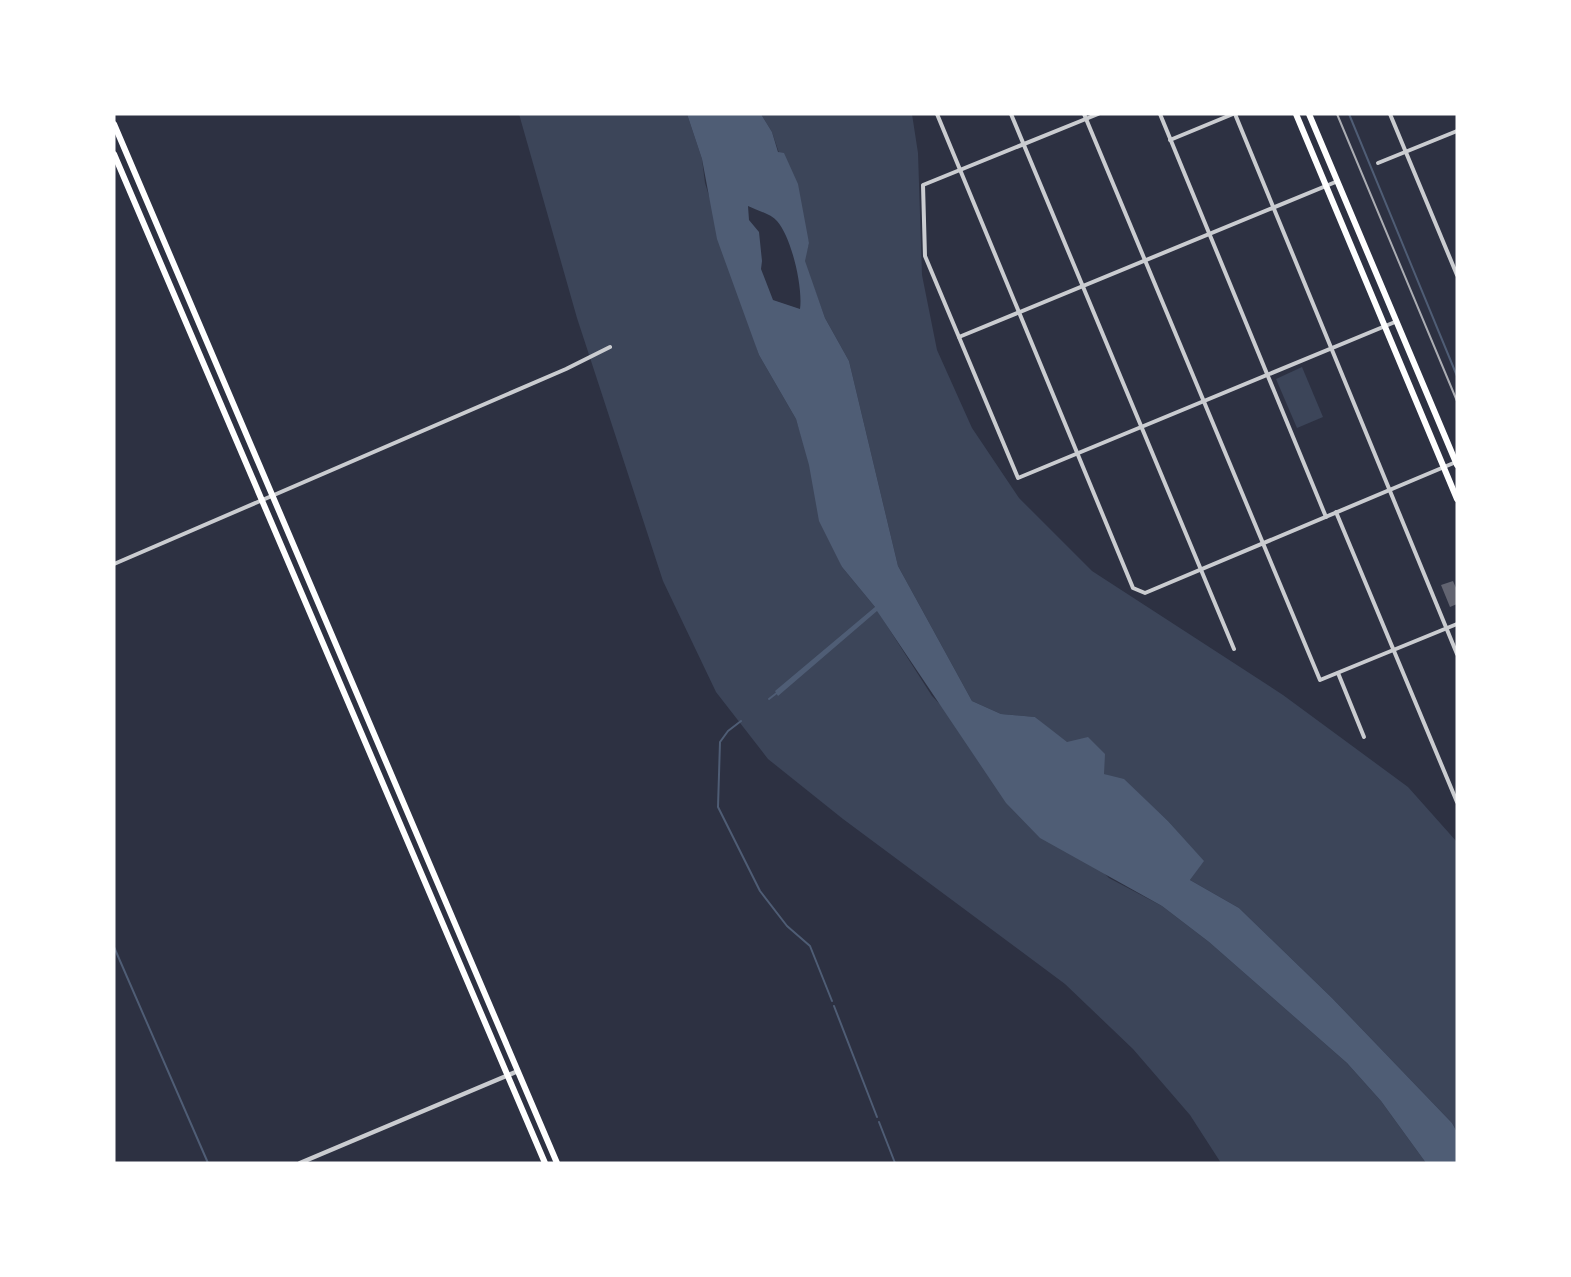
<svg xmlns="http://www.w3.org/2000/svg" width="1571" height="1277" viewBox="0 0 1571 1277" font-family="Raleway,sans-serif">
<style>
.green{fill:#3c4559}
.water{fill:#4f5d75;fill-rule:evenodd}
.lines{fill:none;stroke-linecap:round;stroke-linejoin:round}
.stream{stroke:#4f5d75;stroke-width:2}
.building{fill:#626471}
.minor{stroke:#caccd0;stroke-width:4}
.tertiary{stroke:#caccd0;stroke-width:4.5}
.primary{stroke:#fff;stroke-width:6}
.trunk{stroke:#fff;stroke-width:6}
.rail{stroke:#abadb3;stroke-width:2}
</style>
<rect width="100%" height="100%" fill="#2d3142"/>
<g class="green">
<polygon points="519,114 687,114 702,159 705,183 759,355 796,419 842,567 875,607 932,696 1109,878 1162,906 1209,942 1347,1063 1381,1101 1426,1163 1221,1163 1190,1115 1133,1049 1065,984 843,819 768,759 716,692 663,581 577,318"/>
<polygon points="761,114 912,114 918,153 922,275 937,350 972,428 1019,498 1092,571 1283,695 1408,787 1457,842 1457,1132 1452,1123 1332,998 1239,908 1190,880 1203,861 1168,821 1124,780 1103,774 1035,717 1001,714 972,701 898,566 849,361 825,318 804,261 809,243 772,132"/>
<polygon points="1302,367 1323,417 1297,428 1276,379"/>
</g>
<path class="water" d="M687 114H761L772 132 778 152 784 153 798 184 809 243 805 261 825 318 849 361 898 566 972 701 1001 714 1035 717 1067 742 1088 737 1105 754 1104 774 1124 779 1168 821 1204 861 1190 880 1239 908 1332 998 1452 1123 1457 1132V1163H1426L1381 1101 1347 1063 1209 942 1162 906 1040 838 1006 803 877 611 778 696 775 691 875 607 842 567 819 521 809 465 796 419 759 355 717 239 702 159ZM748 206C756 210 771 214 777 221 792 238 803 288 800 309L773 300 761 269 762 261 759 232 749 220Z"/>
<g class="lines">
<g class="stream">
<polyline points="1349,114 1457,376"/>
<polyline points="769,699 778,692"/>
<polyline points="741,721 728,731 720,742 718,807 760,891 787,926 810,946 832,1001"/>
<polyline points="114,947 208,1163"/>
<polyline points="834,1006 877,1117"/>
<polyline points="879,1122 895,1163"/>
</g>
</g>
<polygon class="building" points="1453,581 1457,590 1457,604 1450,607 1441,585"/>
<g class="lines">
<g class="minor">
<polyline points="937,114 1133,588 1145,593 1456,462"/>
<polyline points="1011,114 1234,649"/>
<polyline points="1084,114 1320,680 1457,624"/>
<polyline points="1098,114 923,185 925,256 1018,478 1395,322"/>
<polyline points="1160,114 1326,517"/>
<polyline points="1235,114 1457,654"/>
<polyline points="1390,114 1457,275"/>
<polyline points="1170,140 1233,114"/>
<polyline points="1378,163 1457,131"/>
<polyline points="959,337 1338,181"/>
<polyline points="1336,512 1457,802"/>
<polyline points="114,564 566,369 610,347"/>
<polyline points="1338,673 1364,737"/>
</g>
<polyline class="tertiary" points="300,1163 518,1071"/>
<g class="primary">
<polyline points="114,124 557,1163"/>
<polyline points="114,154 545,1163"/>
</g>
<g class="trunk">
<polyline points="1296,114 1457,499"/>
<polyline points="1309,114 1457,465"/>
</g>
<polyline class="rail" points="1337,114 1457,401"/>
</g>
<rect width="1571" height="1277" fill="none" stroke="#ffffff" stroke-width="231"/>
</svg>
